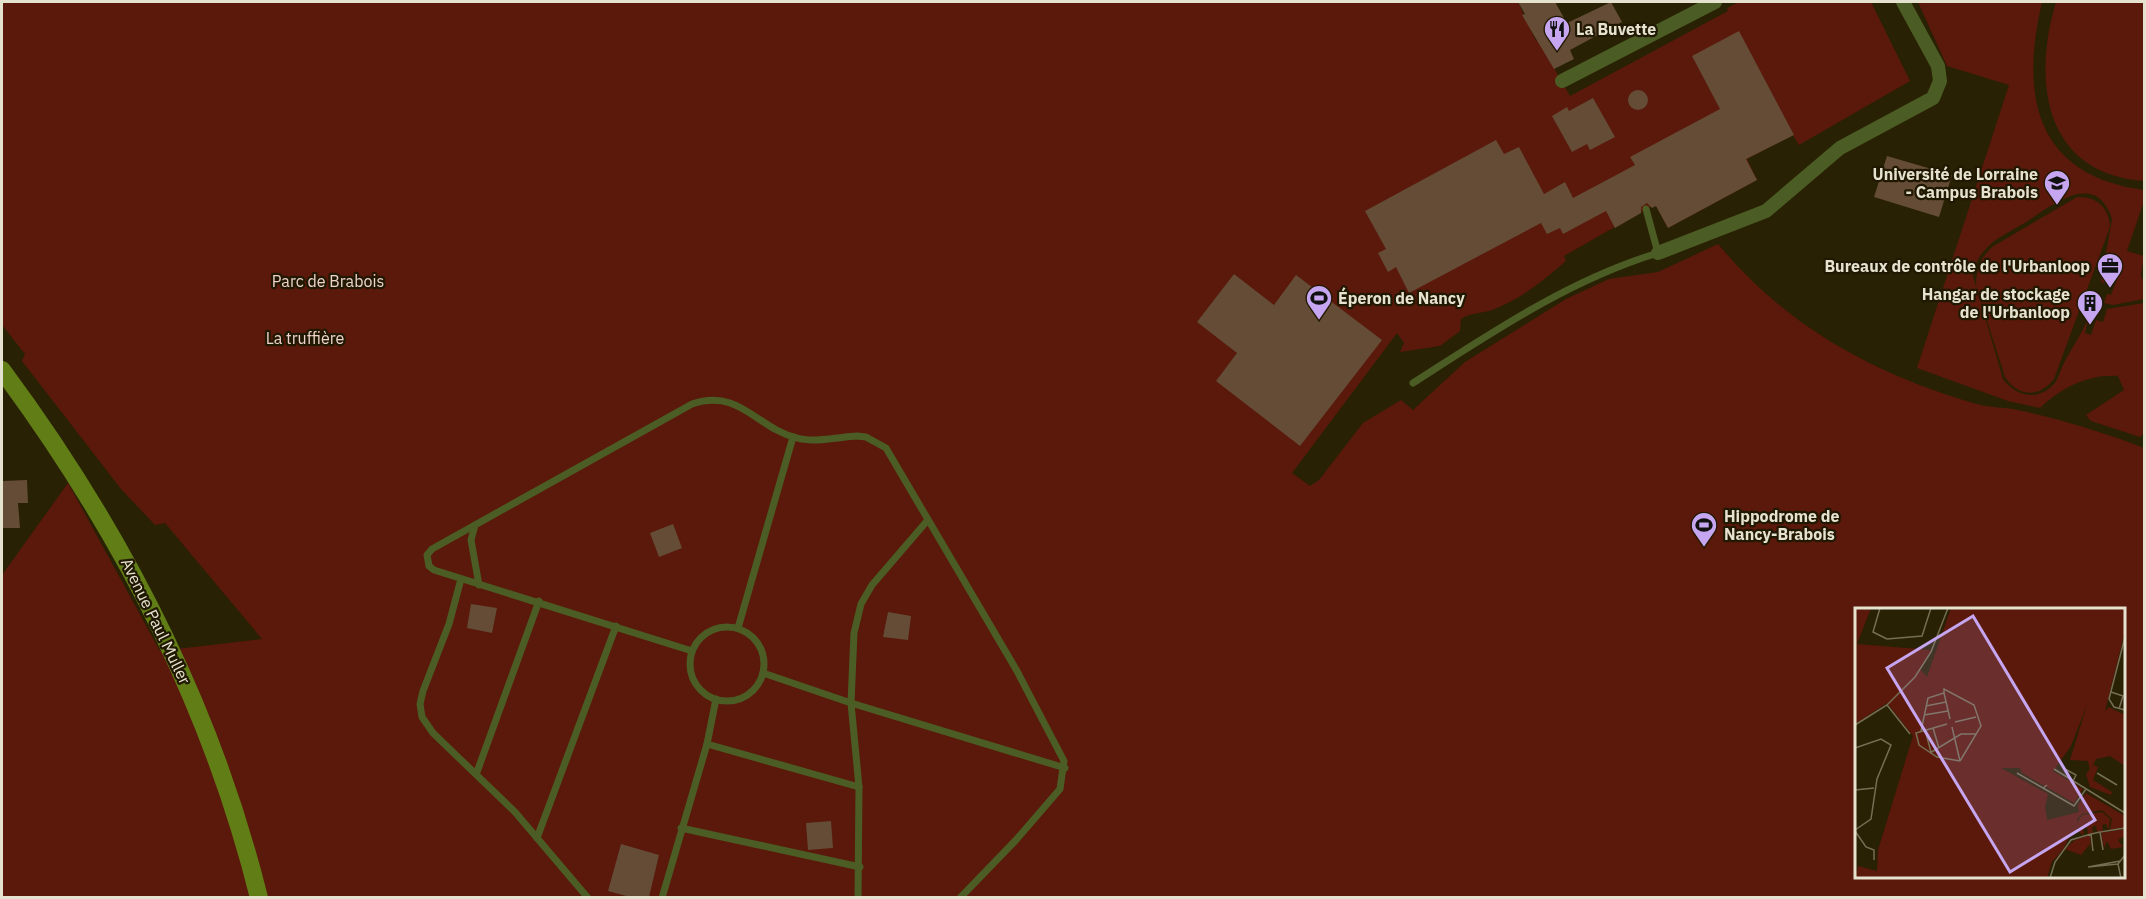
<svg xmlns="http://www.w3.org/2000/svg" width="2146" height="899" viewBox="0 0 2146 899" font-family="'IBM Plex Sans',sans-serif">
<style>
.green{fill:#5a190a;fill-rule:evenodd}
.building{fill:#644c36}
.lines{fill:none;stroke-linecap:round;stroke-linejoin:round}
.lane{stroke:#4b5d24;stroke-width:7}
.street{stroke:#4b5d24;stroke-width:14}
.secondary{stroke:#617d16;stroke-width:18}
.labels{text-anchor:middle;stroke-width:4.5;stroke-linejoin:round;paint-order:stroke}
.poi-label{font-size:16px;font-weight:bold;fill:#e6e2d0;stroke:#201800;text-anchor:start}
.park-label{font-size:16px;fill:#eed3cc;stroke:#201800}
.street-label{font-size:16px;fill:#e6e2d0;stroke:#201800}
.inset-road{fill:none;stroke:#756e55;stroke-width:1.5}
.view{fill:#c6a6f0;fill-opacity:0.15;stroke:#c6a6f0;stroke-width:3}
.inset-edge{fill:none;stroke:#e6e2d0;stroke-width:3}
</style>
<rect width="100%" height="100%" fill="#292103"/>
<g class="green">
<path d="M2 2H1518L1536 41 1538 40 1570 96 1728 11 1727 8 1739 2H1871L1910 81 1799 145 1793 135 1747 159 1757 180 1668 228 1655 204 1564 256 1566 261C1543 281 1521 299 1492 310 1481 314 1471 312 1461 319L1460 331 1440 346 1400 352 1404 343 1397 333 1292 473 1310 486 1319 480 1363 423 1401 400 1413 410 1465 362 1566 299 1609 279 1658 272 1718 244C1786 326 1872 373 1973 403 1987 408 2003 407 2018 410 2062 420 2103 432 2144 448V897H2V575L68 483 160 651 262 639 165 523 155 525 121 489 22 361 25 354 2 325ZM1856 610H2124V876H1856Z"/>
<path d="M1918 2H2042C2020 96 2035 175 2144 190V201L2127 251 2144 256 2141 275 2144 284V299L2113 305 2104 303 2107 294 2111 295 2116 282 2110 280 2108 284 2101 282 2112 219C2096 169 2052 205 2026 222 2012 231 1994 238 1984 251 1977 258 1975 267 1973 276L2003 379C2015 396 2038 402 2054 384 2059 378 2060 370 2064 363 2072 347 2081 336 2088 318L2085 333 2091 335 2096 320 2103 322 2107 309 2144 303V433L2140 437 2091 421 2086 415 2124 390 2118 376C2088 374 2061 388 2040 408L2008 401 1917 368 2009 85 1947 66Z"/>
<path d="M2056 2H2144V181C2044 174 2032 81 2056 2Z"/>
<path d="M2077 197C2096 196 2109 207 2110 227L2054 379C2039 398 2018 397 2005 377L1976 286C1976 270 1980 258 1992 247Z"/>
</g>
<g class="building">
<polygon points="1518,2 1555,2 1567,23 1611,2 1622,22 1570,50 1574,59 1554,69 1522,15 1525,14"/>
<polygon points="1739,31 1794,135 1746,159 1757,180 1668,228 1656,206 1652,208 1647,203 1641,207 1641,213 1615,228 1606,211 1563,234 1560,228 1547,234 1541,223 1409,293 1396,267 1388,272 1378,253 1386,249 1365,211 1496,140 1504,154 1519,147 1544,194 1565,182 1573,198 1635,165 1630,157 1720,109 1692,56"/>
<circle cx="1638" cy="100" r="10"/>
<polygon points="1593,98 1615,137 1590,150 1587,144 1572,152 1552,116 1567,107 1569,111"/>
<polygon points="1887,156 1952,175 1939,217 1874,197"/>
<polygon points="1234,274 1274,305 1296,275 1382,340 1300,446 1216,381 1237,353 1197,322"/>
<polygon points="27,480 28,503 18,503 20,528 2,528 3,481"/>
<polygon points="673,524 682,548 659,557 650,533"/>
<polygon points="471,604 497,608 492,633 467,628"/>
<polygon points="888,612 911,616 908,640 883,637"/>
<polygon points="831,821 833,848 808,850 806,823"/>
<polygon points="621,844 659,855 649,897 630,897 608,891"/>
</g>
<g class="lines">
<g class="lane">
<path d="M1413 383C1491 333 1569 280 1658 253L1646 209"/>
<polyline points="475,525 471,540 479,585"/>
<polyline points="461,579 449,624 423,691 420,704 422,717 433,733 515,812 588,898"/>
<circle cx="727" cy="664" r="37"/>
<polyline points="738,628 793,437"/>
<path d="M692 651 434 570 429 566 427 555 432 549 692 404C740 388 756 428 797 438 814 443 839 437 857 436L866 437 886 448 1017 671 1064 761 1060 789 1016 840 960 898"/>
<polyline points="763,673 851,703 1065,768"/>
<polyline points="707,744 859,787"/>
<polyline points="477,772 539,601"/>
<polyline points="681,828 860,867"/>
<polyline points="537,838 616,626"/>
<polyline points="662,898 707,744 716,699"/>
<polyline points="858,898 859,787 851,703 854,633 861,604 872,585 927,521"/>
</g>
<g class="street">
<polyline points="1562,81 1715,2"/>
<polyline points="1658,253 1766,211 1840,148 1933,98 1940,81 1938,66 1903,2"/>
</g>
<path class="secondary" d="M2 370C120 529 211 704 259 898"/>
</g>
<defs>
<g id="restaurant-pin" transform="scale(1.35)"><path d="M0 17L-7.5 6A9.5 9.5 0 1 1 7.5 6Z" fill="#c6a6f0" stroke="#201800"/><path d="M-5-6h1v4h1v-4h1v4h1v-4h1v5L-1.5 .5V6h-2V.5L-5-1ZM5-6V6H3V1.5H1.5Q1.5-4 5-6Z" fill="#111"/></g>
<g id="university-pin" transform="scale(1.35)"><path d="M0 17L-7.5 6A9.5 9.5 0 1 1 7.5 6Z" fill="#c6a6f0" stroke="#201800"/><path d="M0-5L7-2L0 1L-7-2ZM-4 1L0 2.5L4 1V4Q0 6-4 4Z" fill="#111"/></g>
<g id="office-pin" transform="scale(1.35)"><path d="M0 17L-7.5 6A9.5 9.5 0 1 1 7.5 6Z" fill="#c6a6f0" stroke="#201800"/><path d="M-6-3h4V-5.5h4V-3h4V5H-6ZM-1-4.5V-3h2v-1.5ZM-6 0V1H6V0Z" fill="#111"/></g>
<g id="stadium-pin" transform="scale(1.35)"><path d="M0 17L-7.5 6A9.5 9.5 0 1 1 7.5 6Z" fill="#c6a6f0" stroke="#201800"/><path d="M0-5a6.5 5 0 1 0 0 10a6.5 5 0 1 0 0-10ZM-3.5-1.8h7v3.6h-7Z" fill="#111"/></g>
<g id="building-pin" transform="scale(1.35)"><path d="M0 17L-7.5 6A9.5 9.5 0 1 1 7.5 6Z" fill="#c6a6f0" stroke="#201800"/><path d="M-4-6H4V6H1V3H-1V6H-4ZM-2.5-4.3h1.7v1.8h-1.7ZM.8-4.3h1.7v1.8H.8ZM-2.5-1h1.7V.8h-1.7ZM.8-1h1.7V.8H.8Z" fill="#111"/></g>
</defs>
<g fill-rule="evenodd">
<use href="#restaurant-pin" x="1557" y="29"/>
<use href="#university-pin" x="2057" y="183"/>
<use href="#office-pin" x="2110" y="266"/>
<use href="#stadium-pin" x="1319" y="298"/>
<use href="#building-pin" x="2090" y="303"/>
<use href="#stadium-pin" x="1704" y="525"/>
</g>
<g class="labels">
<g class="poi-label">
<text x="1576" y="35">La Buvette</text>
<text x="2038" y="180" text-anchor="end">Université de Lorraine<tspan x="2038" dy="18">- Campus Brabois</tspan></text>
<text x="2090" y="272" text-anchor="end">Bureaux de contrôle de l'Urbanloop</text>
<text x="2070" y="300" text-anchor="end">Hangar de stockage<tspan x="2070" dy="18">de l'Urbanloop</tspan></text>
<text x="1338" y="304">Éperon de Nancy</text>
<text x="1724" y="522">Hippodrome de<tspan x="1724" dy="18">Nancy-Brabois</tspan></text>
</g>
<g class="park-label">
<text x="328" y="287">Parc de Brabois</text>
<text x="305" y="344">La truffière</text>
</g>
<g class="street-label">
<text transform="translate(156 621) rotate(64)" y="6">Avenue Paul Muller</text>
</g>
</g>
<g transform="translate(1855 608)">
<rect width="270" height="270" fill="#292103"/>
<path d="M0 0H16L2 36 76 42 65 61 72 69 96 0H270V23L250 103 254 99 270 107V158L255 148 241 151 235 163 233 153 215 152 232 97 216 138 198 163 228 181 219 195 167 165 165 160H146L193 186 190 199 194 223 192 212 224 204 223 197 231 185 270 208V219L255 222 257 211 247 202 227 206 222 211V224L216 225 209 240 198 253V250L192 270H0L3 258 22 263 23 242 58 128 32 95 0 116ZM239 157 243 159 238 172 257 184 256 187 235 179 231 166ZM247 204 255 211 254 222 251 216 247 217 248 223 242 224 241 218 237 219 238 225 233 226 232 219 228 220 229 227 225 225 221 216 227 207ZM270 221V228L263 232 268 239 256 241 252 233 249 240 246 225ZM235 227 236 243 235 236 226 247 210 241 220 232Z" fill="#5a190a"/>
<path class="inset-road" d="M25 0 18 24 32 31 67 28 76 0M270 29 254 91 259 99 270 102M256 84 268 88 264 101M89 85 95 111M32 97 55 126M71 98 91 94M69 107 93 103M100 114 121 109M92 116 61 125 64 137 82 149 105 153M0 117 32 97 60 69 76 44 93 0M97 119 105 153M78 120 84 140M70 122 76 144M66 123 73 90 89 85V81L119 97 126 118 105 153M0 140 26 131 36 137 22 171 16 211 0 222M75 145 106 126H121M199 161 270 205M210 161 221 167 218 173M162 165 188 180 192 177M242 165 262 177M188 180 219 198 231 181M0 182 19 180M0 223 11 239 19 242V252M248 242 245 224 270 220M238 243 236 226 245 224M263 256 233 259 265 253M195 270 200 254 216 232 236 226M266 270 263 256 270 247"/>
<path class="view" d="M118 8 240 212 155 264 32 60Z"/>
<rect width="270" height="270" class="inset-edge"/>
</g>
<rect width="2146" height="899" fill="none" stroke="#e6e2d0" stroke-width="6"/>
</svg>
